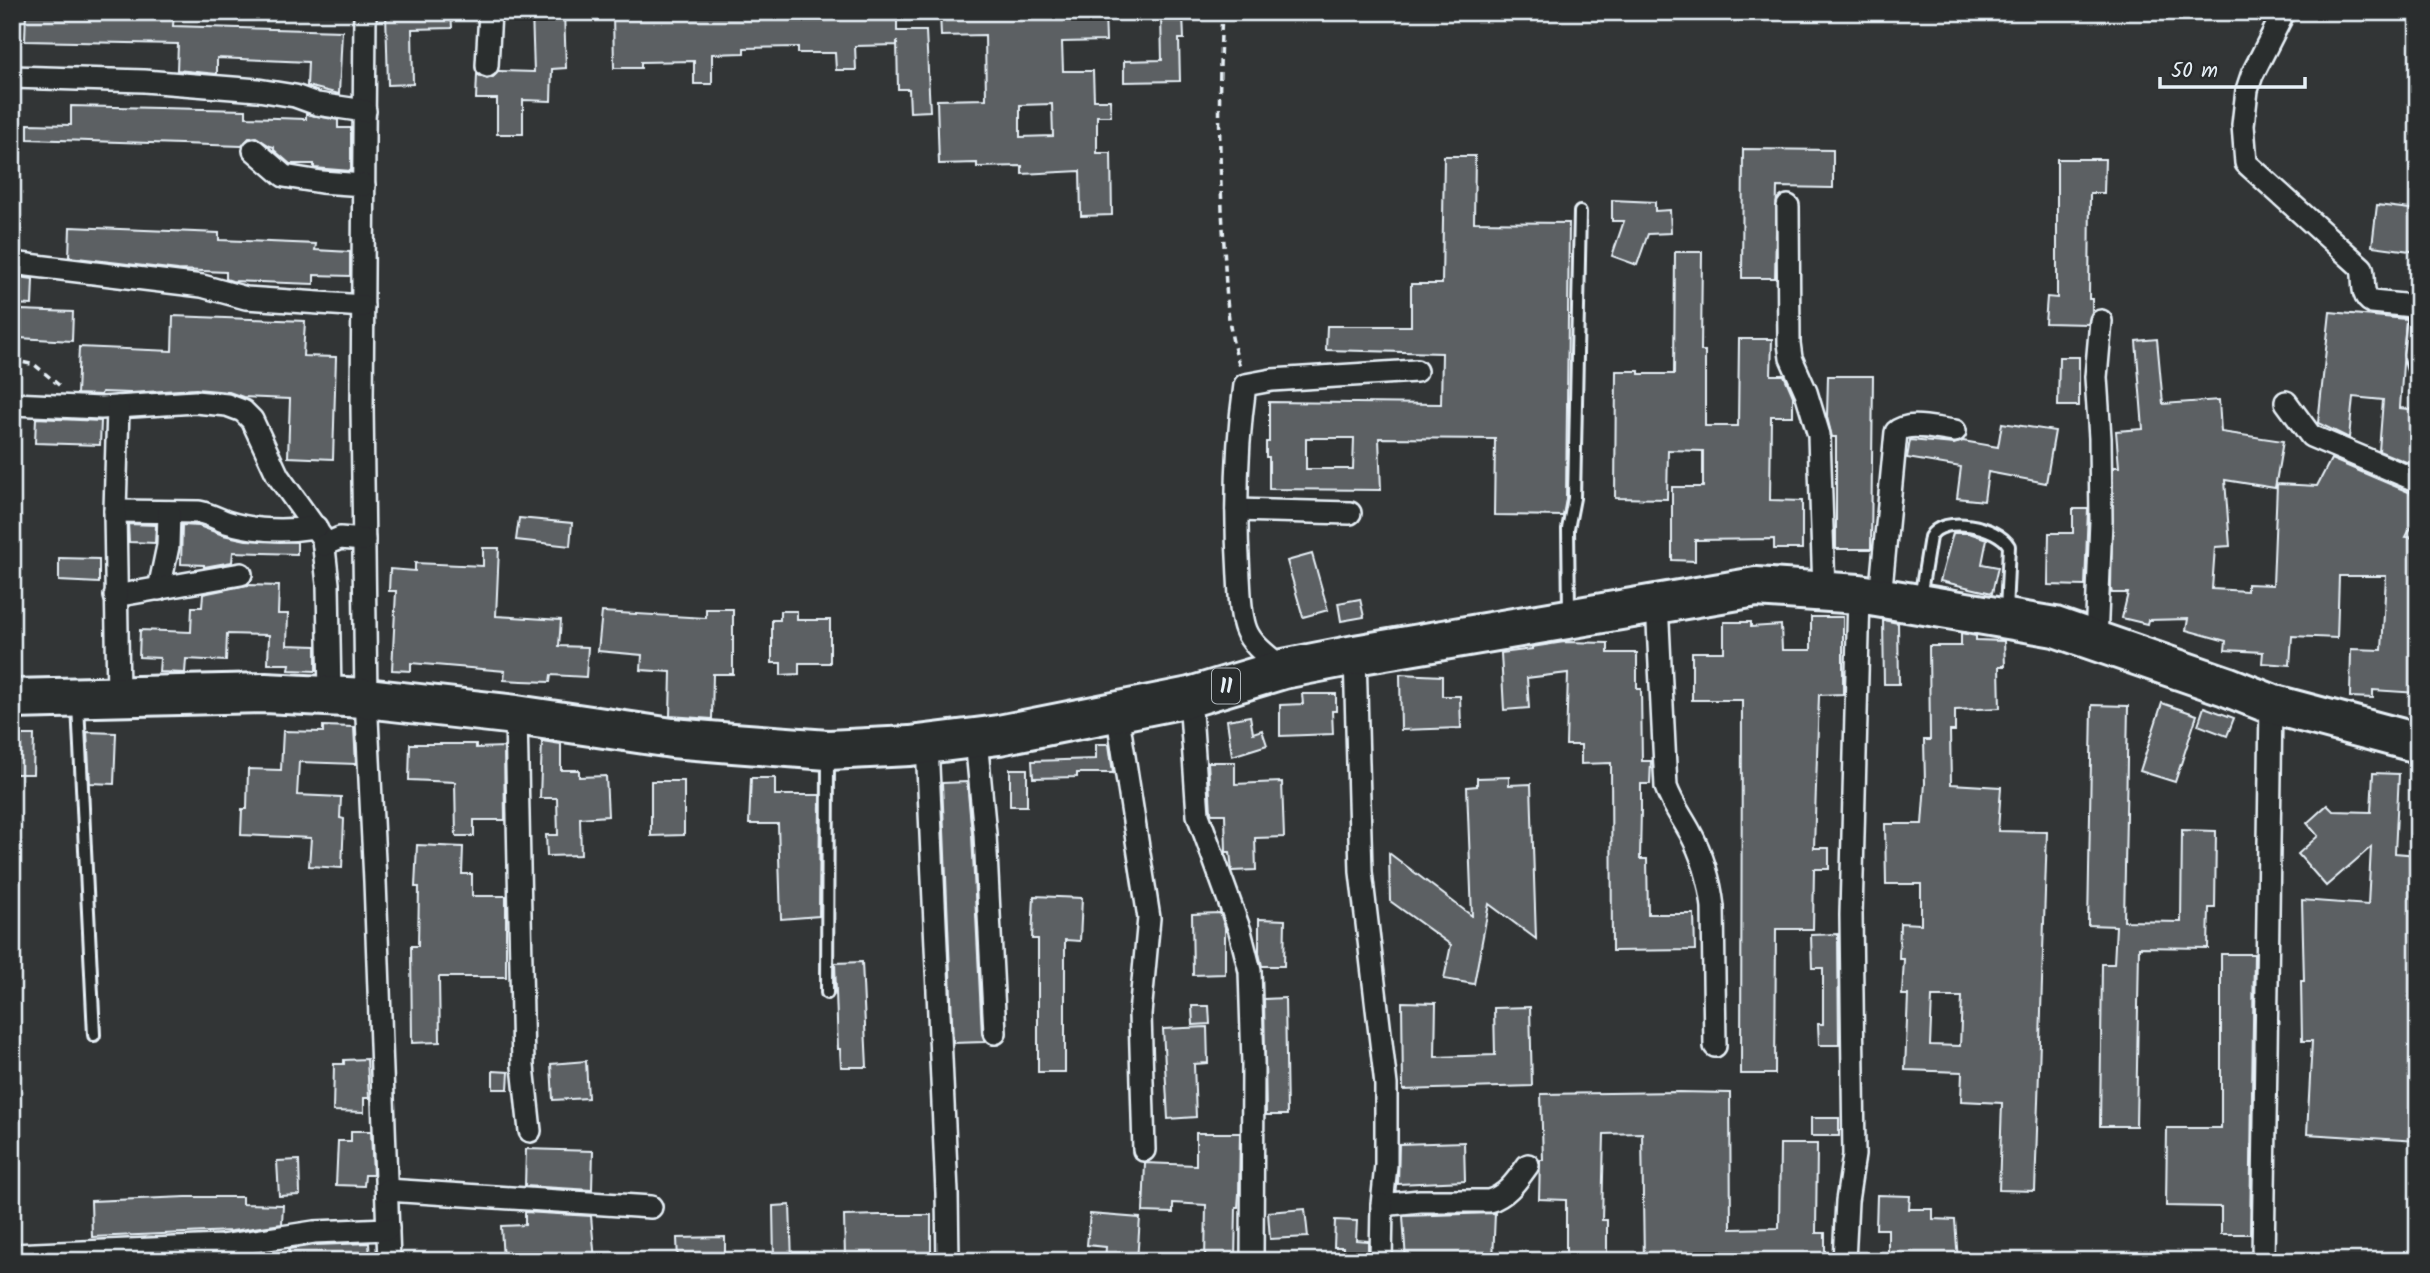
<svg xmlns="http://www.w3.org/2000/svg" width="2430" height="1273" viewBox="0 0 2430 1273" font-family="Kalam,sans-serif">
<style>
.building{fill:#5c6063;stroke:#e8f1f8;stroke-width:2;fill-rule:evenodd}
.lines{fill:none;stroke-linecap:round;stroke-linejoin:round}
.lane-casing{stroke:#e8f1f8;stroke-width:16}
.street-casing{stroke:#e8f1f8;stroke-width:26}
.highway-casing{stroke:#e8f1f8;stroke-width:44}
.path{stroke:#e8f1f8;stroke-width:3.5;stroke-dasharray:7 5;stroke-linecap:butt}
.lane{stroke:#2a2d2e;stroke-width:10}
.street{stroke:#2a2d2e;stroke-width:21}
.highway{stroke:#2a2d2e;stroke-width:38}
.labels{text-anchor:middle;stroke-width:5;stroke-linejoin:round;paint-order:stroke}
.shield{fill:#2a2d2e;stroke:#afb6bb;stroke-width:2}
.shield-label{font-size:21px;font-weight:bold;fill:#e8f1f8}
</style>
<rect width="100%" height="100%" fill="#323536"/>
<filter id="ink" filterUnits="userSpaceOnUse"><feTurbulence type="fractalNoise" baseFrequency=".0143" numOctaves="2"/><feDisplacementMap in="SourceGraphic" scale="14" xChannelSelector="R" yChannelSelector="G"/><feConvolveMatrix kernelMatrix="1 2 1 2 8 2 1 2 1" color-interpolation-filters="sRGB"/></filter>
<g filter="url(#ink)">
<g class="building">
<polygon points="26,12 174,12 173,26 342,31 339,94 307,86 308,62 217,58 217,74 177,70 178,44 25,41"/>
<polygon points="386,12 451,12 452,28 412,29 413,84 388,85"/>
<polygon points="532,12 564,12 566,68 552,69 551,101 523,100 523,134 497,134 497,99 476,99 477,74 487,79 493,77 499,71 534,72"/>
<polygon points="613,12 897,12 897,31 926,31 930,111 910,112 909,89 898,89 897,41 897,45 855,46 856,70 836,70 835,53 798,53 798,47 744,48 744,53 712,54 712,84 694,84 694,61 641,62 641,68 614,68"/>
<path d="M940 12H1105L1106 41 1062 42 1063 71H1093L1094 100H1110L1111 116H1097V153H1111L1112 215 1081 216 1080 171 1022 174V166L977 167V163L939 164 937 100 986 99 985 35 941 36ZM1052 104 1053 136 1020 137V105Z"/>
<polygon points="1161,15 1183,15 1184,39 1179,39 1180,81 1124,82 1124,61 1162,60"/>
<polygon points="71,106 246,110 246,117 306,119 306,114 338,120 338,128 351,128 351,171 314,168 314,164 290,164 274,150 274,147 270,146 256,137 249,138 242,146 28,139 28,124 71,125"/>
<polygon points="1743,149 1833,150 1833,188 1777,187 1775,278 1742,278"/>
<path d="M1444 156H1475L1474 222 1569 223 1566 499 1563 516 1494 515 1495 439 1379 438 1381 490 1269 489V457H1266V442H1269V402L1441 404 1442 353 1326 350 1327 326H1411V284H1442ZM1306 438H1354L1353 469H1306Z"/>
<polygon points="2057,159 2105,159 2104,193 2090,193 2089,299 2092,299 2092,312 2088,324 2045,323 2047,297 2057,298"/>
<polygon points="1612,200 1655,202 1655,211 1670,210 1671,233 1648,234 1637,265 1612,256 1624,221 1612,221"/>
<polygon points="2377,205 2418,210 2418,252 2372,246"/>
<polygon points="70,227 219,233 219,240 316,244 315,250 350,252 350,276 314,275 314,284 232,281 226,279 226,272 178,270 69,257"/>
<polygon points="1675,252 1702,252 1701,351 1705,351 1705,426 1738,426 1739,339 1772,339 1771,375 1784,375 1793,396 1793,416 1771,416 1770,500 1802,501 1802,549 1774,549 1774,539 1695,540 1695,561 1672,560 1672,487 1703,487 1703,451 1668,450 1667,499 1615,498 1616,371 1639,371 1639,374 1674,374"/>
<polygon points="12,276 33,279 32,305 12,304"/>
<polygon points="20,310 73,312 72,341 19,338"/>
<polygon points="2330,312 2406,319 2400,408 2418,410 2418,464 2411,464 2379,451 2383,400 2353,397 2349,438 2318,423"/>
<polygon points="173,316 305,321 303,356 336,357 333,459 288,457 290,399 243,397 229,392 196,389 130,393 102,392 101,395 77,394 79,347 172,351"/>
<polygon points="2157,339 2163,404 2219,400 2221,432 2283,441 2275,488 2225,480 2230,546 2215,547 2212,589 2247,591 2247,584 2273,585 2277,484 2317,486 2331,459 2418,496 2418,514 2406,537 2418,538 2413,658 2418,659 2418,693 2373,690 2373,698 2350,697 2351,649 2382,650 2386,576 2339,576 2337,638 2292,636 2290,665 2262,663 2263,652 2225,650 2226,641 2186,630 2188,619 2148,620 2147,624 2122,618 2128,593 2112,593 2111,589 2113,467 2119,467 2116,431 2143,429 2136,341"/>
<polygon points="2059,357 2079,357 2079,406 2058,406"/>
<polygon points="1828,376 1873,376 1871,549 1836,549 1836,437 1832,437 1827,417"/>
<polygon points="36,418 101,421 100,445 35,443"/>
<polygon points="2002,423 2055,431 2046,483 1988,472 1984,501 1957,498 1961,467 1907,458 1910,440 1954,444 1963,441 1998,447"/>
<polygon points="2073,509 2088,509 2085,586 2048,585 2049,533 2073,533"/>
<polygon points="519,518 572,523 570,546 516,540"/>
<polygon points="128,524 156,525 155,543 129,542"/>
<polygon points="182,525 199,526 223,535 246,540 297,542 297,554 233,552 232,562 204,567 204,565 181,564"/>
<polygon points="1953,533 1969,533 1987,539 1982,564 1998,567 1992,593 1940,581"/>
<polygon points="483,548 499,548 496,616 561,620 559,646 588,647 586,677 551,675 550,682 522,681 504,680 505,671 411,663 411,671 392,670 396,591 389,591 390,569 415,571 415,563 483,566"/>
<polygon points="1312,554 1328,610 1303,617 1287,561"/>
<polygon points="59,558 99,559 99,583 59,581"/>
<polygon points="247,585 279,586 278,614 288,614 287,645 316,646 316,671 289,670 290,664 268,664 269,635 227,634 226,661 186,659 185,673 159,672 160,658 139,657 140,630 191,632 192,607 202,607 203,594"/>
<polygon points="1360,599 1364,617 1341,621 1338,603"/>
<polygon points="706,609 733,609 733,674 713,674 712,719 670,716 671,672 641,670 642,655 598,651 602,612 706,618"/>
<polygon points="780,611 797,611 797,620 830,620 830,663 799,663 799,674 781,675 781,663 772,663 772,620 780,620"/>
<polygon points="1811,617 1843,617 1843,694 1819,695 1814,848 1829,848 1829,869 1814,869 1813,929 1776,929 1775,1074 1741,1074 1742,700 1692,700 1692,652 1724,652 1724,622 1751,622 1751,627 1781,625 1782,650 1811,650"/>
<polygon points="1883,620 1898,623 1899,684 1884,684"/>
<path d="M1961 633 1976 636V640L2004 641 2005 666H1999L2000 708 1955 710V731H1950L1951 784 2001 787 1998 831 2047 832 2035 1191 1999 1190 2002 1103 1961 1101 1962 1072 1905 1070 1908 995H1902L1904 959H1899L1900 923 1921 924V884H1886L1885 824H1922L1925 783 1924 740H1930L1929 646H1961ZM1932 997H1962L1960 1046 1930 1045Z"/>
<polygon points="1564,642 1608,643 1608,653 1637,653 1637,689 1641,689 1642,761 1651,761 1650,784 1641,784 1641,809 1640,859 1647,859 1648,914 1694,914 1695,950 1612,951 1611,763 1581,764 1581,745 1566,745 1568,673 1527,678 1529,708 1504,710 1501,653 1532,649 1532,647"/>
<polygon points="1400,674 1442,676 1442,696 1460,696 1461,728 1401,730"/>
<polygon points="1302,694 1336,694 1336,711 1332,711 1333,734 1280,736 1280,705 1303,704"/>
<polygon points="2162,703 2197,715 2175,782 2140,771"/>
<polygon points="2092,705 2128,706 2124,921 2181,922 2182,830 2216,831 2215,908 2209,908 2208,948 2139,947 2136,1126 2100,1126 2102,964 2114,964 2116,926 2088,925"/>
<polygon points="2204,707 2234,718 2227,736 2198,725"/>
<polygon points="1250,716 1253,733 1262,730 1267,745 1232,756 1227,720"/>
<polygon points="323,726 354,727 356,764 299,762 297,795 341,797 340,818 344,819 342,868 309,866 311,838 241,835 242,809 247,809 248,769 281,770 283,731 323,732"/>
<polygon points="87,732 116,733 114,784 90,783"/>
<polygon points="12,735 34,735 33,774 12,774"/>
<polygon points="542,741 561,744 561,770 579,770 579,777 606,776 608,816 580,818 581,855 547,856 546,835 558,835 557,798 540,798"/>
<polygon points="410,744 476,744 476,748 504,747 505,820 474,820 474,836 456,836 455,782 409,780"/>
<polygon points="1096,744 1109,744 1113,773 1077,773 1077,777 1033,778 1032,761 1096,759"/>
<polygon points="1208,762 1235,762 1235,784 1282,782 1284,837 1255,838 1256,870 1232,871 1230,852 1226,852 1225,814 1212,814 1211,812"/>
<rect x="1010" y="769" width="17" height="37"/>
<polygon points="2373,773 2399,774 2395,853 2418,855 2418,1141 2307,1134 2312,1041 2302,1041 2301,981 2304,981 2302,900 2368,905 2371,847 2326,886 2298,854 2318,836 2307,823 2327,805 2333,811 2371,812"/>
<polygon points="1509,777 1509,785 1531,784 1536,939 1489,904 1474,984 1444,979 1451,945 1390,901 1389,853 1472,916 1467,787 1477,786 1477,778"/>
<polygon points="751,778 775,778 775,795 820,795 819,916 781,919 778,824 749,824"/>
<polygon points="651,781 684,781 684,835 651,836"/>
<polygon points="967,782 972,835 982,1034 985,1042 953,1043 942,783"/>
<polygon points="417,845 463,847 462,874 472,874 472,896 506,896 506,977 439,977 440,1042 412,1043 411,946 418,946 419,887 415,887"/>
<polygon points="1034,896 1082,898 1080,941 1065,940 1065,1072 1038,1072 1038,939 1032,939"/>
<polygon points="1220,913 1225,927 1225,974 1193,975 1192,914"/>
<polygon points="1259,919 1285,920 1284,966 1262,966 1259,953"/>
<polygon points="1838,934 1839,1045 1819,1045 1818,1024 1823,1024 1823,968 1812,968 1811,935"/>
<polygon points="2221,954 2254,954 2250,1234 2221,1234 2221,1207 2166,1206 2167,1128 2221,1128"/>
<polygon points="862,962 867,1067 841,1067 840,1049 838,1049 835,963"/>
<polygon points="1285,998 1287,1115 1266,1115 1264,999"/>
<polygon points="1402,1002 1436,1003 1435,1057 1495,1055 1494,1008 1530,1007 1532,1086 1403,1090"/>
<polygon points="1192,1006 1209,1006 1210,1024 1193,1025"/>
<polygon points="1207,1027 1208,1063 1194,1064 1196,1117 1168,1119 1163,1029"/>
<polygon points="367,1059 369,1098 364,1098 364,1112 333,1111 334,1064 344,1064 344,1060"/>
<polygon points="586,1061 588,1098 553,1100 551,1064"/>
<polygon points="493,1071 509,1072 508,1089 493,1089"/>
<polygon points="1679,1092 1730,1093 1731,1229 1779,1228 1780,1144 1817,1144 1816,1233 1825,1233 1825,1260 1644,1261 1642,1133 1604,1134 1602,1220 1607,1220 1607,1261 1566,1261 1566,1200 1539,1199 1540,1160 1543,1160 1541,1094"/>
<rect x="1811" y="1118" width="28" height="18"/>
<polygon points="351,1131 371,1131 373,1175 365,1175 364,1186 336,1185 338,1141 351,1141"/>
<polygon points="1196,1133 1240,1133 1239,1194 1238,1207 1236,1207 1235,1261 1205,1261 1206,1205 1173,1203 1173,1213 1143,1212 1145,1163 1196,1165"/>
<polygon points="1464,1142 1465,1181 1398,1184 1399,1144"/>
<polygon points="526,1149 593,1151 592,1190 525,1186"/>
<polygon points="299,1160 300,1195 279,1196 277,1161"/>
<polygon points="1877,1195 1910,1196 1909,1209 1933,1209 1933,1219 1955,1220 1958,1261 1900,1261 1900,1255 1888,1255 1888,1229 1876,1229"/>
<polygon points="186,1197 242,1197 242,1204 283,1205 282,1224 232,1231 92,1237 91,1201"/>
<polygon points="790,1205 792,1261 774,1261 773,1206"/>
<polygon points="1305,1209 1308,1237 1270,1239 1268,1212"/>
<polygon points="525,1212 591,1216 595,1261 503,1261 501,1226 525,1225"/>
<polygon points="1495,1213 1493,1261 1406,1261 1403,1216"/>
<polygon points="1090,1214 1140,1218 1137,1261 1105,1261 1106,1247 1087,1245"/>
<polygon points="880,1215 931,1215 931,1261 889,1261 889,1256 845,1257 844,1216"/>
<polygon points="1335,1220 1357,1221 1356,1240 1368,1241 1368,1261 1342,1261 1343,1247 1334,1247"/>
<polygon points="725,1237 725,1261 678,1261 677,1238"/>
<polygon points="369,1243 370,1261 289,1261 289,1249 315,1245"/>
</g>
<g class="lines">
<g class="lane-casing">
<g id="lane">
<path d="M1920 598 1930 537C1942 514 1998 526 2009 546L2006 611"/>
<polyline points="1569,611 1568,529 1574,498 1580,212"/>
<polyline points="78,705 94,1035"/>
<polyline points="827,993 828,757"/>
</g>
</g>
<g class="street-casing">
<g id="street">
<polyline points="365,12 362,406 366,698 375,881 389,1261"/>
<path d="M2284 12 2252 75 2247 90 2243 125 2246 163 2362 268C2365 280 2360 296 2372 302L2413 306 2418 312"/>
<polyline points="487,66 490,12"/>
<polyline points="12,77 144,81 258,90 295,96 317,104 365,111"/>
<polyline points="254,150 284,176 321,182 364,185"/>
<polyline points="1788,206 1789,343 1791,358 1806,392 1819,435 1824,592"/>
<polyline points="12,263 202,286 246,298 363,306"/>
<polyline points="2418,323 2415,355 2418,366"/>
<polyline points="2286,402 2311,436 2418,481"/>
<polyline points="12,404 101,408 195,402 227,405 243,411 252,420 278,476 323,539 328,584 330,696"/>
<polyline points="1237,510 1350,513"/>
<path d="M115 511 199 512C209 514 216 518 226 522 255 531 285 532 316 527"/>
<polyline points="324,545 340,538 364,540"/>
<polyline points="159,589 168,546 169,512"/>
<polyline points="115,596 241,574"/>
<path d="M1880 598 1896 432C1908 420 1939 430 1955 431"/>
<path d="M1657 603 1666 787C1672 804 1682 817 1690 832 1703 856 1710 881 1713 907L1715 1046"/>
<polyline points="2096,641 2101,521 2100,438 2096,377 2101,321"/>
<path d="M1355 655 1361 872 1386 1085V1165L1382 1205 1420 1201H1489C1508 1195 1517 1180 1528 1165"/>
<path d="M1283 669C1271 658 1252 646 1246 630 1240 615 1240 593 1239 577 1235 514 1236 448 1245 385L1272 380 1416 371"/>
<polyline points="118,695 115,511 118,407"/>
<polyline points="1190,697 1198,815 1240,931 1250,971 1253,1063 1252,1261"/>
<polyline points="1117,711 1149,918 1140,1014 1144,1150"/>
<polyline points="516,715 523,1066 530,1131"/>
<polyline points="976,739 985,834 995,1033"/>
<polyline points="927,744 947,1193 948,1261"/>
<polyline points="387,1190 651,1207"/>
<polyline points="12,1255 222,1246 314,1232 388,1229"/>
<polyline points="1381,1261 1382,1205"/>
<polyline points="1844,1261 1847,1201 1854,1155 1851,915 1859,594"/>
<polyline points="2263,1261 2271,704"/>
</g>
</g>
<g class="highway-casing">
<polyline id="highway" points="12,699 265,693 366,698 516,715 672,738 733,743 828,750 910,746 999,735 1190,697 1283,669 1355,655 1756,587 1859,594 2055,627 2226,686 2271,704 2418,743"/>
</g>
<g class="path">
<path d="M1222 12C1218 89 1219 167 1224 244 1226 283 1226 328 1240 366"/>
<polyline points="12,360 35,365 60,386"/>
</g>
<use href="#lane" class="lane"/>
<use href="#street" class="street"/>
<use href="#highway" class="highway"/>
</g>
</g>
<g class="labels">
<rect class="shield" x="1212" y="668.5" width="28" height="35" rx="5"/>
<g class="shield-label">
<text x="1226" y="693">11</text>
</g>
</g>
<rect width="2430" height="1273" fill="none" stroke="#2a2d2e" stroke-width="42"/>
<rect x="21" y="21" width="2388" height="1231" fill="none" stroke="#e8f1f8" stroke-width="2.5" filter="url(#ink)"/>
<path d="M2160 77v10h145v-10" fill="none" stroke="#e8f1f8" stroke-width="3.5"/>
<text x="2171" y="77" font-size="21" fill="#e8f1f8" stroke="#2a2d2e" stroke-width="5" paint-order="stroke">50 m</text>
</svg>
